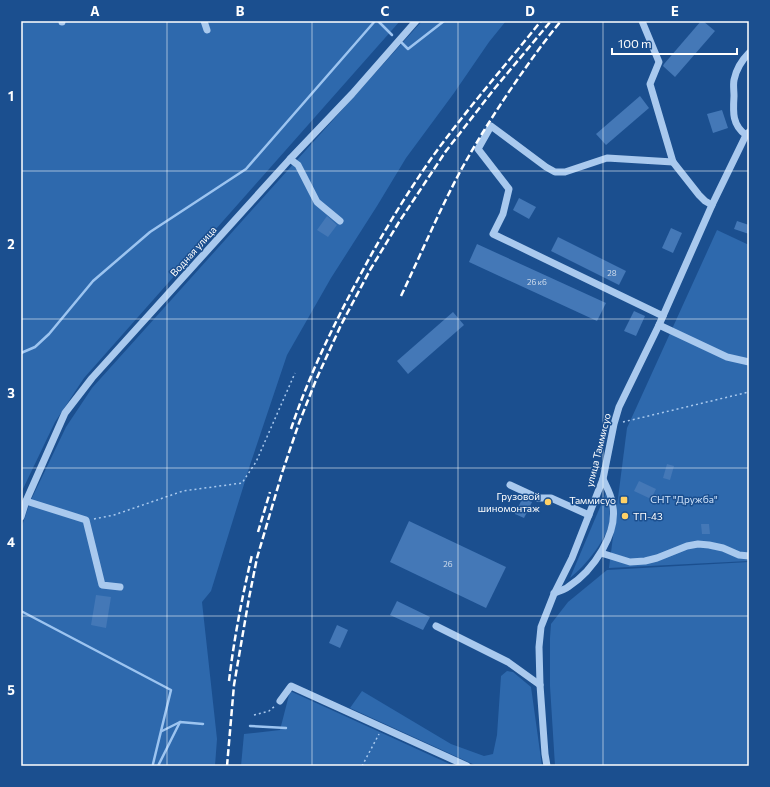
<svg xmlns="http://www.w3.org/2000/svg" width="770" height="787" viewBox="0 0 770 787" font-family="Commissioner,sans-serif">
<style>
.green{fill:#2e69ad}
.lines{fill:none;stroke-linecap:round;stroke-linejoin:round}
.stream{stroke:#9cc4f0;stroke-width:2.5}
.building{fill:#4478b7}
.path{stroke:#a9c9ee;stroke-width:1.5;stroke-dasharray:2 3;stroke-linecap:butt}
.minor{stroke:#a9c9ee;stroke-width:7}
.rail{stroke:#fff;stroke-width:2.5;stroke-dasharray:7 3;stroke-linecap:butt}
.grid{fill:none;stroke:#fff;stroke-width:1;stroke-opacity:0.55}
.poi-dot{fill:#ffd166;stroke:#1b4f8f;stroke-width:1.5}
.labels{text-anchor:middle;stroke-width:3;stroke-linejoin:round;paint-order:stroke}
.number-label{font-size:8px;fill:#d0dded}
.street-label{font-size:10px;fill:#fff;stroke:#1b4f8f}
.poi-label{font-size:10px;fill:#fff;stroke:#1b4f8f;text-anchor:end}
.park-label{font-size:10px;fill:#cfe3fa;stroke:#1b4f8f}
.neatline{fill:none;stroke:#fff;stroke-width:1.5}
.grid-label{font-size:13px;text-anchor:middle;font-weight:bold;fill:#fff}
</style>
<rect width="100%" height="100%" fill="#1b4f8f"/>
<g class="green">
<polygon points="21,21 400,21 84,378 55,422 21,493"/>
<polygon points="422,21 506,21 489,42 454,93 406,158 377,206 331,278 287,355 250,465 211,591 202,602 217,739 215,766 21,766 21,529 30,502 66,427 92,388"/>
<polygon points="717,230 749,245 749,561 609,568 627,428"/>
<path d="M606 493C608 501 610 510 610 518 609 538 585 566 570 578Z"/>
<polygon points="749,562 749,766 555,766 550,686 550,638 551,624 568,602 607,570"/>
<polygon points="507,671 513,672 531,687 542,766 477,766 350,708 362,691 451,744 484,756 493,754 497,735 501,676"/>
<polygon points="290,691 454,766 241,766 244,734 280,730"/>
</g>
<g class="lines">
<g class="stream">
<polyline points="378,21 392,35"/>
<polyline points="402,43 408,49 444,21"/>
<polyline points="21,353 35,347 49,334 93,281 150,232 246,169 375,21"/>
<polyline points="21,611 171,690 153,764"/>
<polyline points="250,726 286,728"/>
<polyline points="162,731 180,722"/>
<polyline points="158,766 180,722 203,724"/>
</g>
</g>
<g class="building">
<polygon points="701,21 703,21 715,31 675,77 663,66 664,64"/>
<polygon points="640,96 649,108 606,145 596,134"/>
<polygon points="722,110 728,128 713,133 707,114"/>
<polygon points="519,198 536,207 529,219 513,210"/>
<polygon points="327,216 337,225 328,237 317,230"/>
<polygon points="737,221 749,225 749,234 734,229"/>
<polygon points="671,228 682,233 673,253 662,248"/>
<polygon points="558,237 626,271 619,285 551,251"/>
<polygon points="477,244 606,303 597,321 469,262"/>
<polygon points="634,311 645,316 636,336 624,331"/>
<polygon points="453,312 464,325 408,374 397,361"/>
<polygon points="667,464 674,466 670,480 663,478"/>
<polygon points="639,481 656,489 651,499 634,491"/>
<polygon points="523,497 532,502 524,518 515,514"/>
<polygon points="409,521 506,567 486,608 390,562"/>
<polygon points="701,524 709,524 710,534 702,534"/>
<polygon points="96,595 111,597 106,628 91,625"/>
<polygon points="397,601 430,617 423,630 390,615"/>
<polygon points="337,625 348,630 340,648 329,643"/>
</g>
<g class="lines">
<g class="path">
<polyline points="623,422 749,392"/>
<polyline points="94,519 114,515 183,491 242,483 256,462 295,373"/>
<polyline points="254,715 269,711 275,706"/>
<polyline points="362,766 379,734"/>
</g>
<g class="minor">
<polyline points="62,21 62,22"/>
<polyline points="204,21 207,30"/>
<polyline points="642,21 659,62 650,84 673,162 699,195 705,201 712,205"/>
<path d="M746 135C732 125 733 112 734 96 734 91 733 85 734 80 736 70 742 60 749 53"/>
<polyline points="290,159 298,165 317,202 340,221"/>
<polyline points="663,316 493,234 503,214 509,189 478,149 491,126 546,167 555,172 565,172 607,158 673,162"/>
<polyline points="659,325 727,357 749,362"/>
<polyline points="510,485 538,498 551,498 589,515"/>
<polyline points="26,501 86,520 102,585 120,587"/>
<polyline points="21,517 26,501 65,413 92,378 290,159 352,94 416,21"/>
<polyline points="601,553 630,562 645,561 657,558 687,546 698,544 709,545 723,548 739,555 749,556"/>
<path d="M554 593C559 591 564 590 568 587 593 571 620 532 612 502 611 494 606 486 603 479"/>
<polyline points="436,626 508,662 540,685"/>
<polyline points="280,701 291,686 467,766"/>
<polyline points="547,766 545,754 540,685 539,647 541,627 554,594 572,558 603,479 614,424 619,407 659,325 712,205 746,135 749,132"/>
</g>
<g class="rail">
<path d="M401 296C421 254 439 211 461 170 478 139 497 109 517 80 531 60 545 40 561 21"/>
<path d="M291 429C308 378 331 330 356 283 379 239 405 196 433 156 467 109 505 66 541 21"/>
<polyline points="258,532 270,492"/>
<path d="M229 681C234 639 242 597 252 555"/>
<polyline points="227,766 234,685 249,598 257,558 282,473 299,423 316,380 341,325 370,270 399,222 446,151 495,88 551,21"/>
</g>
</g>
<path class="grid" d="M167 21V766M312 21V766M458 21V766M603 21V766M21 171H749M21 319H749M21 468H749M21 616H749"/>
<g class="poi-dot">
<rect x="620" y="496" width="8" height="8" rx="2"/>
<circle cx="548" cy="502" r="4"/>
<circle cx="625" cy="516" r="4"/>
</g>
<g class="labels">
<g class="number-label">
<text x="612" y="276">28</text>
<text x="537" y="285">26 к6</text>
<text x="448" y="567">26</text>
</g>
<g class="street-label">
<text transform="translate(193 251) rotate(-48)" y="4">Водная улица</text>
<text transform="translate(598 450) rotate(-76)" y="4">улица Таммисуо</text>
</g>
<g class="poi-label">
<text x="540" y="500">Грузовой<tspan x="540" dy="12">шиномонтаж</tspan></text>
<text x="616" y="504">Таммисуо</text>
<text x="633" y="520" text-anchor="start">ТП-43</text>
</g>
<g class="park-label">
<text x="684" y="503">СНТ "Дружба"</text>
</g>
</g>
<rect width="770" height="787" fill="none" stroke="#1b4f8f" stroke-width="44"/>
<path d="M612 48v6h125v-6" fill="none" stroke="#ffffff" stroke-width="2"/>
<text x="618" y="48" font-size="12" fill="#ffffff" stroke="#1b4f8f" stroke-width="3" paint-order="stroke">100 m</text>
<rect x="22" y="22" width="726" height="743" class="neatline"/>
<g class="grid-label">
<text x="95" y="16">A</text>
<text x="240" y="16">B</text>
<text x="385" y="16">C</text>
<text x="530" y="16">D</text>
<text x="675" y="16">E</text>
<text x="11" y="101">1</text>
<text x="11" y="249">2</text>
<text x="11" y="398">3</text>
<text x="11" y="547">4</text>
<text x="11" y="695">5</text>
</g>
</svg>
